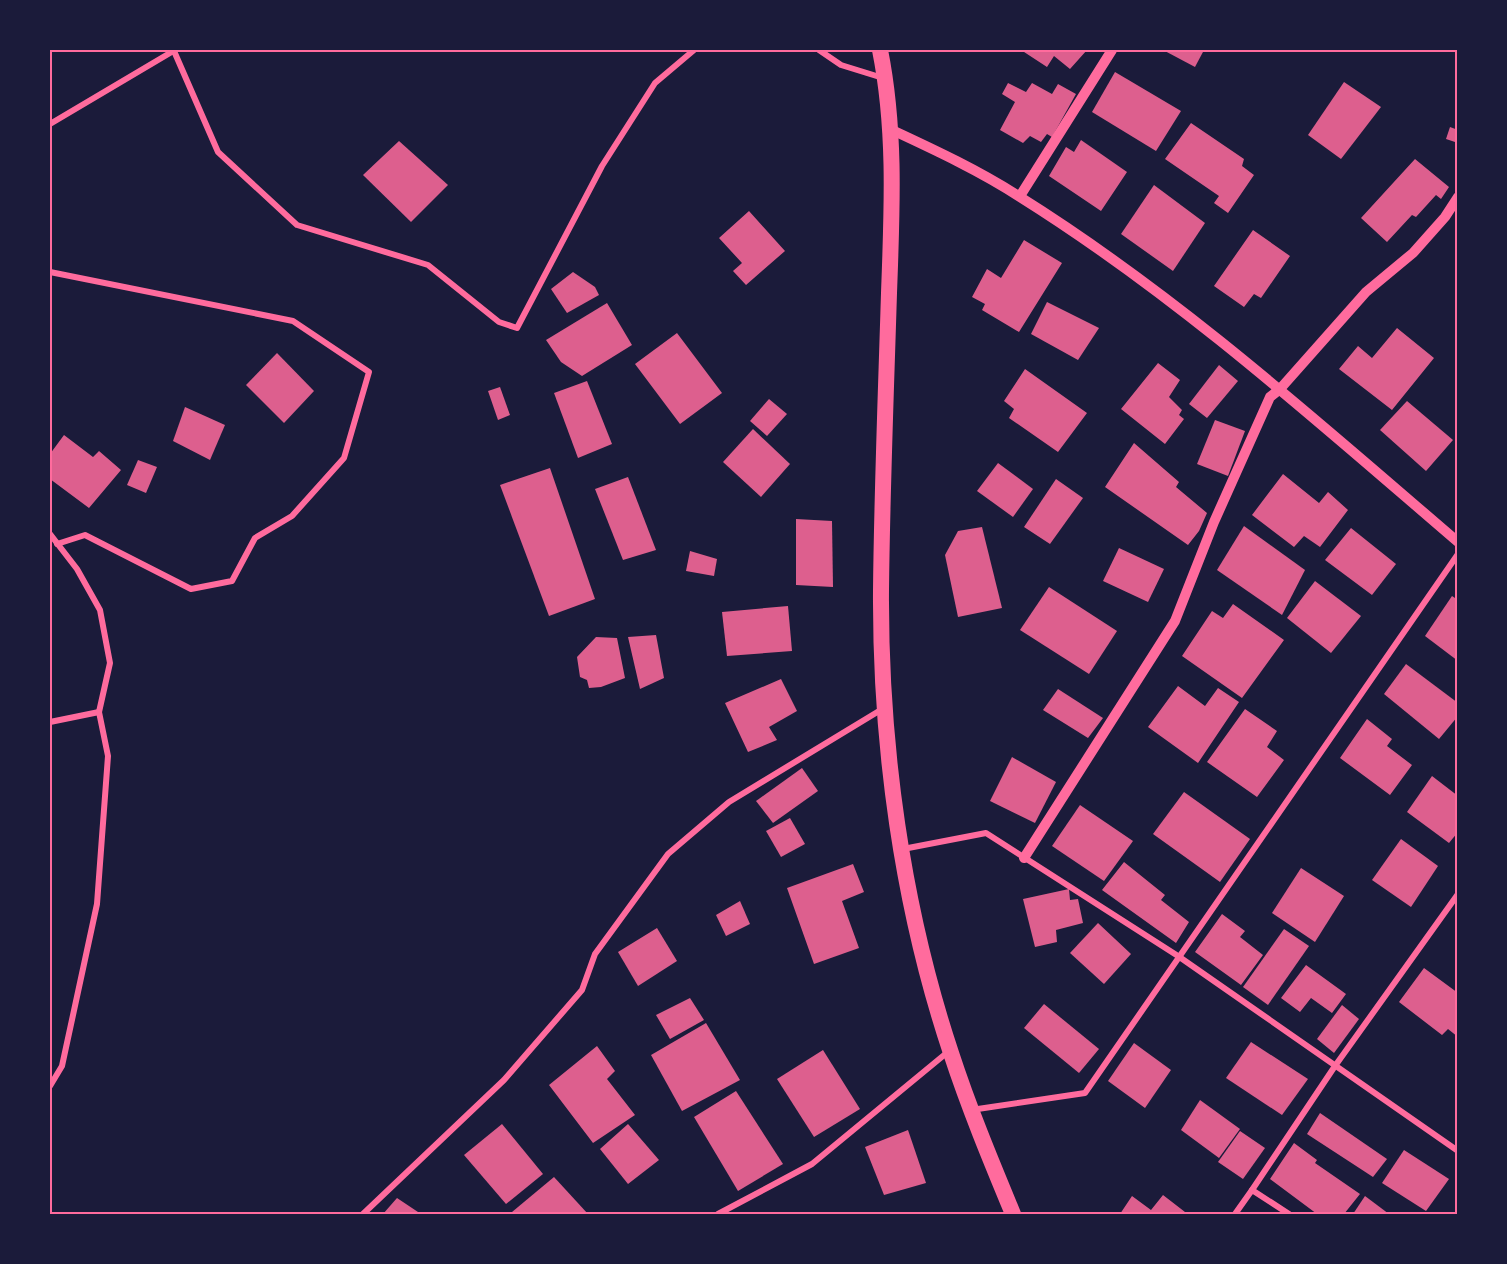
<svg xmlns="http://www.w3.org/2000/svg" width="1507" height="1264" viewBox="0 0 1507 1264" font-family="Merriweather,serif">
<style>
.building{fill:#dd5f8e}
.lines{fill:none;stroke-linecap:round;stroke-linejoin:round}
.minor{stroke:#ff6b9d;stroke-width:6}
.tertiary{stroke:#ff6b9d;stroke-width:10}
.trunk{stroke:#ff6b9d;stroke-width:16}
.neatline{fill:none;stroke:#ff6b9d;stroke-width:2}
</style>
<rect width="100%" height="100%" fill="#1b1b3a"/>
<g class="building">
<polygon points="1021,50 1087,50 1070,69 1054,56 1047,67"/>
<polygon points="1163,50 1204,50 1195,67"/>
<polygon points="1115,72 1181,111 1156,151 1092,112"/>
<polygon points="1344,82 1381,107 1341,159 1308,135"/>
<polygon points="1008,83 1026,92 1032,83 1052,94 1058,84 1076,94 1052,137 1047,134 1041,142 1030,136 1023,143 1000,130 1015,102 1002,94"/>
<polygon points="1191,123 1244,159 1242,166 1254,175 1228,213 1214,203 1219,196 1165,159"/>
<polygon points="1450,127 1458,130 1458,143 1446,139"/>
<polygon points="1081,140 1127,172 1101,211 1049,176 1066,147 1074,152"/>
<polygon points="399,141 448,185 411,222 363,175"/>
<polygon points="1415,159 1449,187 1441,199 1436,195 1416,217 1412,215 1387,242 1361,218"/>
<polygon points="1154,185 1205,223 1173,271 1121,234"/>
<polygon points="749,211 785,251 746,285 733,271 742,263 719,238"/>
<polygon points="1253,230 1290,256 1261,298 1254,294 1244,307 1214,286"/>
<polygon points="1024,240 1062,263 1019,332 982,310 985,304 972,297 987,269 1001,278"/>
<polygon points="573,272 595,287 599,295 567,313 551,289"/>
<polygon points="1047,302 1099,328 1078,360 1031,334"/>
<polygon points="607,303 632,345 582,376 561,362 546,340"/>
<polygon points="1397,328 1434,358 1392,410 1339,369 1358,346 1372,358"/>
<polygon points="677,333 722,393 680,424 635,364"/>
<polygon points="277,353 314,391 284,423 246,385"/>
<polygon points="1158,363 1180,380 1169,397 1182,410 1179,415 1184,419 1165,444 1121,409"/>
<polygon points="1219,365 1238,381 1207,418 1189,404"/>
<polygon points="1025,369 1087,413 1058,452 1009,418 1014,409 1004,401"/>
<polygon points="587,381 612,444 578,458 554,393"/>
<polygon points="500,387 510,415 498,420 488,391"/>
<polygon points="769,399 787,414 767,436 750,421"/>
<polygon points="1407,401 1453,440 1426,471 1380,430"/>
<polygon points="185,407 225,425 210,460 173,441"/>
<polygon points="1215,420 1245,431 1228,476 1197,464"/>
<polygon points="753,429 790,464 761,497 723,462"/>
<polygon points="64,435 93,457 99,451 121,470 89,508 50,479 50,454"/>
<polygon points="1134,443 1179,482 1176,487 1207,513 1199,531 1188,545 1105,487"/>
<polygon points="138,460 157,467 146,493 127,485"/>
<polygon points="998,463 1033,489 1013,517 977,491"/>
<polygon points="550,468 595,599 549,616 500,485"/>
<polygon points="1283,474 1319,503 1328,492 1348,510 1320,547 1304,536 1294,547 1252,515"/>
<polygon points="628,477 656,550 623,560 595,489"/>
<polygon points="1056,479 1083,498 1050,544 1024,527"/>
<polygon points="796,519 832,521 833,587 796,585"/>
<polygon points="1244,526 1305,570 1282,615 1217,570"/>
<polygon points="982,527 1002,608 958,617 945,555 958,531"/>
<polygon points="1351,528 1396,564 1372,595 1325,560"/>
<polygon points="1119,548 1164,569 1148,602 1103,581"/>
<polygon points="690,551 717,559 714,576 686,571"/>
<polygon points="1315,581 1361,616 1331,653 1287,618"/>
<polygon points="1049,587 1117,631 1089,674 1020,630"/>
<polygon points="1452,596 1458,600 1458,661 1425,636"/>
<polygon points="1233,604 1284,640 1242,698 1182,656 1212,611 1223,618"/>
<polygon points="788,606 792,651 727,656 722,612"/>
<polygon points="656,635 664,678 640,689 628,637"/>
<polygon points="596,637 617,638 625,678 601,687 589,688 587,680 580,677 577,657"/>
<polygon points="1406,664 1458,703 1458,716 1439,739 1384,694"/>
<polygon points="781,679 797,711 769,727 777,740 748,752 725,703"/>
<polygon points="1178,686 1205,706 1218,688 1239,702 1198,763 1148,727"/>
<polygon points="1058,689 1103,718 1088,738 1043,710"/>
<polygon points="1245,709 1277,731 1267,747 1284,760 1257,797 1207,762"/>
<polygon points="1367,719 1392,739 1387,746 1412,765 1390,795 1340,758"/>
<polygon points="1012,757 1056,782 1035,823 990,801"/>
<polygon points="802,768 818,791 773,823 756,801"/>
<polygon points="1432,776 1458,796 1458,832 1449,843 1407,812"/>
<polygon points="1184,792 1250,839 1220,882 1153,834"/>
<polygon points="1080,805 1133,841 1104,881 1052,846"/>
<polygon points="790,818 805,844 781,857 766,831"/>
<polygon points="1401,839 1438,866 1411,907 1372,880"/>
<polygon points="1124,862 1165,895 1161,900 1189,922 1176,943 1102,890"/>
<polygon points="853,864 864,892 842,901 859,948 814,964 787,888"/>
<polygon points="1301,868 1344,896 1315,942 1272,913"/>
<polygon points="1069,889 1070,900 1078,899 1083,923 1056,930 1057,942 1035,947 1023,899"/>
<polygon points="740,901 750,924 726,936 716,915"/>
<polygon points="1222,914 1245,931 1240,937 1263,955 1241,985 1195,952"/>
<polygon points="1098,923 1131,954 1104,984 1070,953"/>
<polygon points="657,928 677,961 638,986 618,952"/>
<polygon points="1284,929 1309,946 1268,1005 1243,987"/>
<polygon points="1306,965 1346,994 1332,1013 1311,998 1300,1012 1281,998"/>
<polygon points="1424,968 1458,993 1458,1037 1448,1029 1442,1035 1399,1002"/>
<polygon points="690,998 704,1020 670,1039 656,1015"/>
<polygon points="1044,1004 1099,1049 1079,1073 1024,1028"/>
<polygon points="1342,1005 1359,1019 1334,1053 1317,1039"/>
<polygon points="706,1023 740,1080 682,1111 651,1055"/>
<polygon points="1251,1042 1308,1079 1282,1115 1226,1078"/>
<polygon points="1134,1043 1171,1070 1145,1108 1108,1081"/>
<polygon points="597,1046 615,1071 607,1079 635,1115 593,1143 549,1085"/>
<polygon points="823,1050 860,1109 814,1137 777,1079"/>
<polygon points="736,1091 783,1164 738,1191 694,1117"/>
<polygon points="1200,1100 1240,1129 1219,1158 1181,1130"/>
<polygon points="1320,1113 1387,1159 1373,1177 1307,1134"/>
<polygon points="502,1124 543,1174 506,1204 464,1155"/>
<polygon points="628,1124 659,1160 628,1184 600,1149"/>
<polygon points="908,1130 926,1183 884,1195 865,1147"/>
<polygon points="1240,1131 1265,1148 1243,1179 1218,1162"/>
<polygon points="1294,1143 1317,1160 1315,1163 1360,1194 1344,1214 1317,1214 1270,1179"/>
<polygon points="1404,1150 1449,1179 1426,1211 1382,1183"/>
<polygon points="554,1177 588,1214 514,1214 512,1212"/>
<polygon points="1163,1195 1185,1212 1183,1214 1120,1214 1132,1196 1151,1210"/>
<polygon points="1365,1196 1389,1214 1353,1214"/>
<polygon points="397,1198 421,1214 383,1214"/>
</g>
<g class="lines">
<g class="minor">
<polyline points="819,50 841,65 883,78"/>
<polyline points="174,51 218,152 297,225 428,265 499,322 517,328 602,166 655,83 694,50"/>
<polyline points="50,124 175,50"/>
<polyline points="50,272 293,321 369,372 344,458 292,516 255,538 232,581 191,589 85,535 57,544"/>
<polyline points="50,534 77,569 100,610 110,663 99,712 108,756 97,904 62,1066 50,1086"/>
<polyline points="50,722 99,712"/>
<polyline points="903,849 986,833 1178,956 1458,1151"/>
<polyline points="971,1110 1085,1093 1458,554"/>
<polyline points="1252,1190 1335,1066 1458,894"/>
<polyline points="363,1214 504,1080 582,990 595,954 668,854 729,802 884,708"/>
<polyline points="718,1214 812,1164 949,1051"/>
<polyline points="1235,1214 1252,1190 1289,1214"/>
</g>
<g class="tertiary">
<path d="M892 130C935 150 980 171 1020 197 1178 296 1317 421 1458 542"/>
<polyline points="1020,196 1112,50"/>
<polyline points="1024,858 1175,621 1214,522 1270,397 1280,389 1366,292 1413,253 1445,217 1458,197"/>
</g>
<path class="trunk" d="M880 50C896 130 892 211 889 293 886 392 882 491 881 590 880 745 902 906 951 1053 969 1108 991 1161 1013 1214"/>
</g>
<rect width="1507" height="1264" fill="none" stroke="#1b1b3a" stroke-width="102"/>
<rect x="51" y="51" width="1405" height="1162" class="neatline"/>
</svg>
